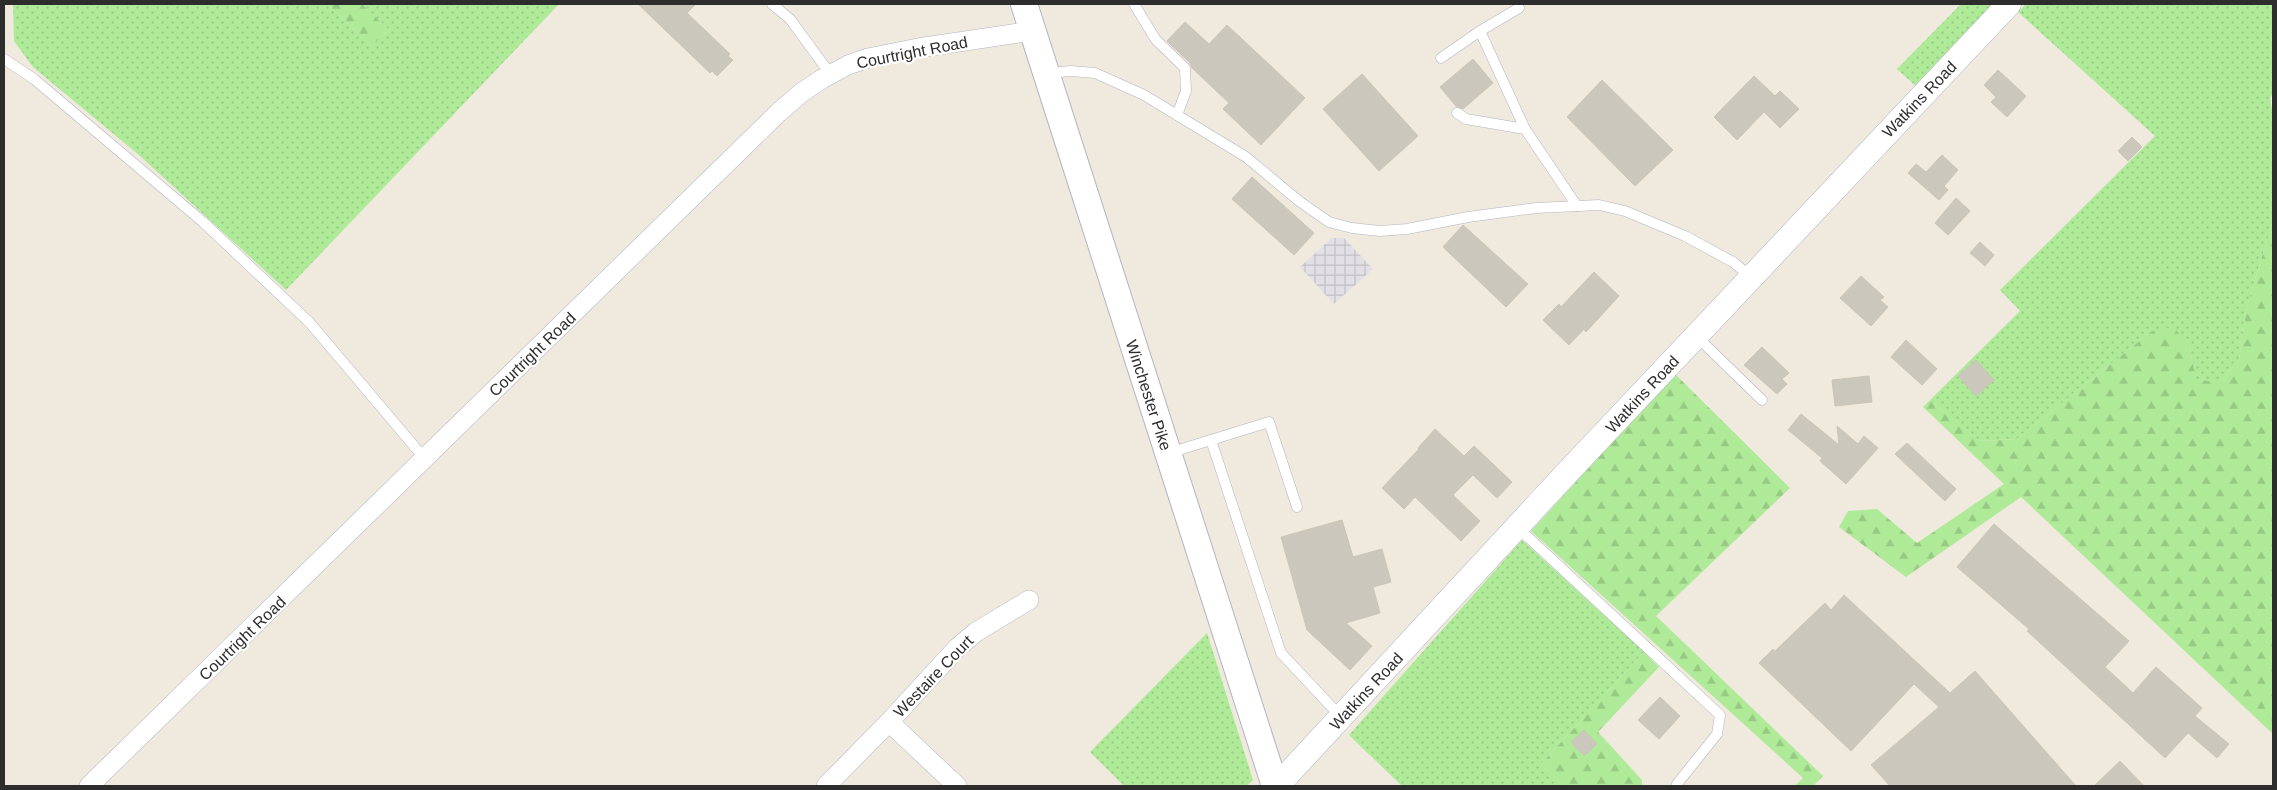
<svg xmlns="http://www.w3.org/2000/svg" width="2277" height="790" viewBox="0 0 2277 790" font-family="Helvetica,sans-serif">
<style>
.industrial{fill:url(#industrial-grid)}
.grass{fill:url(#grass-dots)}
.forest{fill:url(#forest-firs)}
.building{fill:#cbc7bc;stroke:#cbc5b7}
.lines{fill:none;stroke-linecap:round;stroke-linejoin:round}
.service-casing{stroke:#b2b4c1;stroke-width:11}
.minor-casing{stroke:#b2b4c1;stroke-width:20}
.tertiary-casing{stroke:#b2b4c1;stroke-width:25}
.secondary-casing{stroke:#b2b4c1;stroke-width:28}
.service{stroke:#fff;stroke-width:10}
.minor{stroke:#fff;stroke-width:19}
.tertiary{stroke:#fff;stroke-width:24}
.secondary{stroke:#fff;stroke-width:26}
.labels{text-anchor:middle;stroke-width:4.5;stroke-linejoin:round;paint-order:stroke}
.street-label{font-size:16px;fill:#2d2d2d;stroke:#fff}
</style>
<defs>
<pattern id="industrial-grid" width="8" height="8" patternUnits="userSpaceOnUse" patternTransform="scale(1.25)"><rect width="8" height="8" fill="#e2dfe7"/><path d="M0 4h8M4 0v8" fill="none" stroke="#c2c0c6"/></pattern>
<pattern id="grass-dots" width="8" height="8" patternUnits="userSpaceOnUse" patternTransform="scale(1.25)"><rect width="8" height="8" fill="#aeea97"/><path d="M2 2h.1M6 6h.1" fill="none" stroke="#96c982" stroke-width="1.8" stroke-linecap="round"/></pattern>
<pattern id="forest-firs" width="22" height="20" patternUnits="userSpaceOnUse" patternTransform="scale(1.25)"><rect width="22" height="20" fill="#aeea97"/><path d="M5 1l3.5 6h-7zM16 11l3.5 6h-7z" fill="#96c982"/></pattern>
</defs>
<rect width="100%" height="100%" fill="#efe9de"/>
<polygon class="industrial" points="1332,238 1344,238 1373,269 1334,304 1300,267"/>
<g class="grass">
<polygon points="13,4 327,4 372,46 389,30 362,4 559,4 286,290 139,155 33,67 14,41"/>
<polygon points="1961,4 1992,4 1918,88 1897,69"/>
<polygon points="2026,4 2273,4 2273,93 2270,98 2273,117 2273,230 2267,240 2247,306 2239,360 2220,382 2196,381 2190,348 2152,331 2017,439 1980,441 1930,400 2020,311 2000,290 2155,136 2018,12"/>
<polygon points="1522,540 1644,652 1541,764 1565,786 1402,786 1349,735"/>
<polygon points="1207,633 1253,780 1247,786 1124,786 1090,752"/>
</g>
<g class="forest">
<polygon points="327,4 362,4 389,30 372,46"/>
<polygon points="2273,230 2273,734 2021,497 1906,577 1839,527 1848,511 1877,509 1917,543 2004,484 1923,407 1930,400 1980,441 2017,439 2152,331 2174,327 2190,348 2196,380 2220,382 2239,360 2247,306 2267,240"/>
<polygon points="1675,374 1790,488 1656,616 1823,776 1813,786 1795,786 1803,778 1531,531"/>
<polygon points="1644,652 1659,667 1598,732 1642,780 1642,786 1565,786 1541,764"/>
</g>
<g class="building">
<polygon points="638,4 696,4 687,13 730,54 728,56 733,60 717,76 712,71 710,73"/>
<polygon points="1185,22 1209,44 1227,25 1305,98 1261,145 1223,109 1229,103 1192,68 1190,63 1167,41"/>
<polygon points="1473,59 1493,83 1463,109 1456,106 1440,87"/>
<polygon points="1998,70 2026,96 2007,117 1991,102 1996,97 1984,85"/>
<polygon points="1362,74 1418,136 1379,171 1323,109"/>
<polygon points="1754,76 1775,96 1780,91 1799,109 1780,128 1764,112 1737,140 1714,117"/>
<polygon points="1602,80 1673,150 1635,186 1567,117"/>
<polygon points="2132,137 2142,147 2128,161 2118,151"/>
<polygon points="1942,155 1958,170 1944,186 1948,190 1939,200 1908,173 1916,164 1926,172"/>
<polygon points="1252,177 1314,233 1294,255 1232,199"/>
<polygon points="1956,198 1970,211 1948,235 1935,223"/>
<polygon points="1463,225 1528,284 1506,307 1443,247"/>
<polygon points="1980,242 1994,255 1985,266 1970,253"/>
<polygon points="1594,272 1619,296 1586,332 1584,329 1569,345 1543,320 1559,304 1561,307"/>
<polygon points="1861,276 1884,297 1880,300 1888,307 1871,326 1840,298"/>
<polygon points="1906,340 1937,369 1922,385 1891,357"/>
<polygon points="1762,347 1789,373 1782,379 1787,384 1777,394 1744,365"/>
<polygon points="1976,360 1994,380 1976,396 1958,376"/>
<polygon points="1869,376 1872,402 1835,406 1832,380"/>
<polygon points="1801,414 1839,445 1837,426 1858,444 1864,436 1878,448 1846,484 1820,461 1822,458 1788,430"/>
<polygon points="1435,429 1464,456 1474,446 1512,482 1497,498 1473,475 1453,495 1480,521 1461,541 1415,497 1404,509 1382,488 1419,449 1418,448"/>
<polygon points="1907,443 1956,489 1945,501 1895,454"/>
<polygon points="1342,520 1353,557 1382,549 1391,582 1373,587 1380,613 1346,623 1372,646 1350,670 1307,630 1281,537"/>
<polygon points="1994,524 2129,641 2105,667 2133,693 2156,667 2202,708 2195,716 2229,744 2217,758 2188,733 2165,758 2027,631 2029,629 1957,567"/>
<polygon points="1844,595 1950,693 1975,671 2076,786 1890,786 1871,765 1939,707 1914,684 1851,751 1759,663 1773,649 1775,651 1825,603 1831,610"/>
<polygon points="1660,697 1680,716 1659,739 1638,720"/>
<polygon points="1584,730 1597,744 1584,756 1571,742"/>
<polygon points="2120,761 2144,786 2094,786"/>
</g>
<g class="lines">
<g class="service-casing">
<g id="service">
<polyline points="772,4 790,19 831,75"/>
<polyline points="1134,4 1156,40 1185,68 1186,91 1177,115"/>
<polyline points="1480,31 1519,8"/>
<polyline points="1441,58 1480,31 1525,129"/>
<polyline points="4,59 34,79 203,222 310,323 425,459"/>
<polyline points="1048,73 1071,71 1095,73 1144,95 1246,157 1299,201 1329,222 1352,228 1380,231 1407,229 1468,217 1536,208 1599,205 1625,211 1685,236 1733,262 1751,277"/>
<polyline points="1457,113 1466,119 1525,129 1577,206"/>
<polyline points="1696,336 1762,400"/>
<polyline points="1211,440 1281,653 1341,717"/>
<polyline points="1169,453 1269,422 1297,507"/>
<polyline points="1517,527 1720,715 1717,734 1677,784"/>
</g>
</g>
<g class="minor-casing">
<g id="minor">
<polyline points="889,722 957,786"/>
<polyline points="89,786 778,113 801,93 822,79 848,65 868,58 918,48 1033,31"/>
<polyline points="826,786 889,722 957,648 976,632 1029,600"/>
</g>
</g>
<g class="tertiary-casing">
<polyline id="tertiary" points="1277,786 1565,475 2009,4"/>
</g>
<g class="secondary-casing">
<polyline id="secondary" points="1024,4 1275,786"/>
</g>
<use href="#service" class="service"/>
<use href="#minor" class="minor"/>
<use href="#tertiary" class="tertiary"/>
<use href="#secondary" class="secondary"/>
</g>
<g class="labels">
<g class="street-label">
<text transform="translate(912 52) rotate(-11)" y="6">Courtright Road</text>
<text transform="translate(1919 99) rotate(-46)" y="6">Watkins Road</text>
<text transform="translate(532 354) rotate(-44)" y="6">Courtright Road</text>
<text transform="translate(1642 394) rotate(-47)" y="6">Watkins Road</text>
<text transform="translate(1149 395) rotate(72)" y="6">Winchester Pike</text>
<text transform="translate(242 638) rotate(-44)" y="6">Courtright Road</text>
<text transform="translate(933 676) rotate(-46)" y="6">Westaire Court</text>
<text transform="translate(1366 691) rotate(-47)" y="6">Watkins Road</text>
</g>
</g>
<rect width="2277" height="790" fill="none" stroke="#2d2d2d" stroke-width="10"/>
</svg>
